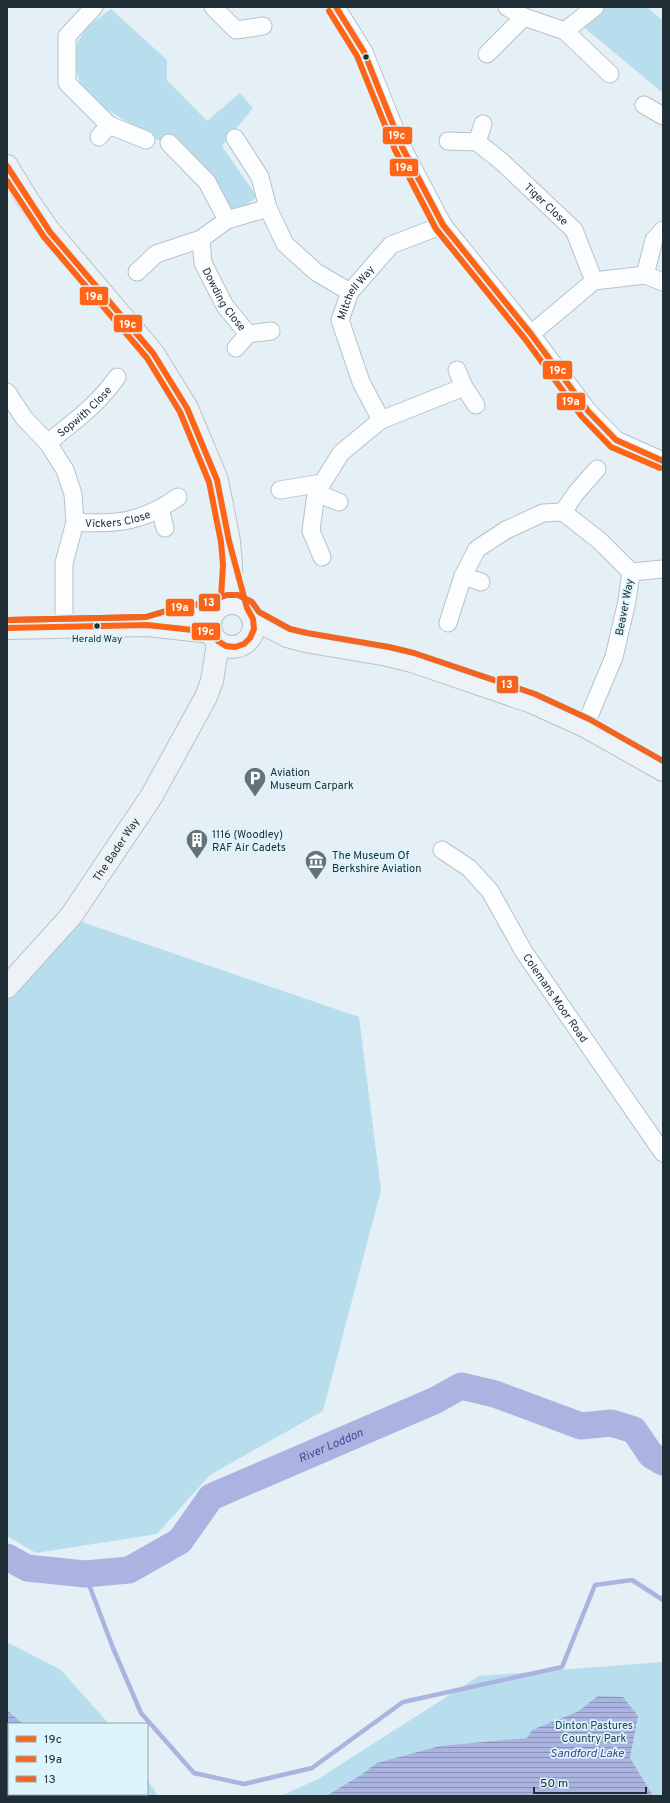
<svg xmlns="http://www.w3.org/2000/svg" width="670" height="1803" viewBox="0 0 670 1803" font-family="Overpass,sans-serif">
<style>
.green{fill:#b8deee}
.water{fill:url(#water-rules)}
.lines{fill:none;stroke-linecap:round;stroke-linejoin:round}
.stream{stroke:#abb4e0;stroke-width:4.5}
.river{stroke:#abb4e0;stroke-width:27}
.street-casing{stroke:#b6c3c8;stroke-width:19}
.secondary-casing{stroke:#b6c3c8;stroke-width:24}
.street{stroke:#fbfdfe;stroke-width:17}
.secondary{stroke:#ecf2f6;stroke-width:22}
.bus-1-casing{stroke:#ddf4fd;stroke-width:9}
.bus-2-casing{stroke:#ddf4fd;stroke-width:9}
.bus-3-casing{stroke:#ddf4fd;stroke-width:9}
.bus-1{stroke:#ff6417;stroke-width:6}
.bus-2{stroke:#ff6417;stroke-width:6}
.bus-3{stroke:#f26521;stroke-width:6}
.bus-dot{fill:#202f35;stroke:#ddf4fd;stroke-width:1.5}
.labels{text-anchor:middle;stroke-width:3.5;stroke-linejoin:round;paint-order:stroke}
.bus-label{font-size:10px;fill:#202f35;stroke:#ddf4fd}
.street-label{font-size:11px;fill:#202f35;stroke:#ddf4fd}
.poi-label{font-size:11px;fill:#202f35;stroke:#ddf4fd;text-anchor:start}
.park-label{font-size:11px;fill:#214653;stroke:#ddf4fd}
.water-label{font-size:12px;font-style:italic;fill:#454893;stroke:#ddf4fd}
.line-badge{stroke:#ddf4fd;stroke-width:1.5}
.badge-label{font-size:11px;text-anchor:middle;font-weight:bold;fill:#fff}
</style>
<defs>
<pattern id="water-rules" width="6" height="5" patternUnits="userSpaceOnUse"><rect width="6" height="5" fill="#abb4e0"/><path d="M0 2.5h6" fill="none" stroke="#8b93b6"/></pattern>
</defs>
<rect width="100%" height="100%" fill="#e4f0f6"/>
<g class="green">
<polygon points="603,7 647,7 663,21 663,93 581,25"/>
<polygon points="111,9 167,60 167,80 207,121 240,93 253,108 222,146 257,197 230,215 177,144 158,140 104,108 82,87 73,63 77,43 87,27"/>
<polygon points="82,922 359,1017 381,1190 323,1411 210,1475 157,1534 36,1553 7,1536 7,992"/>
<polygon points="7,1642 61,1670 109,1724 9,1724 9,1794 147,1794 147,1779 158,1796 7,1796"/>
<polygon points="663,1662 663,1796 281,1796 318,1779 479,1676"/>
</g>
<g class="water">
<polygon points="598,1696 623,1697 638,1716 630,1758 653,1796 326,1796 361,1775 377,1763 440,1746 527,1738 532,1730 577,1712"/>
<polygon points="7,1710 23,1724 9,1724 9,1794 73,1794 79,1796 7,1796"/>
</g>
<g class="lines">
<polyline class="stream" points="85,1574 113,1648 141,1713 194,1773 244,1784 312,1768 403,1702 562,1667 595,1585 632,1580 663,1600"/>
<path class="river" id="s1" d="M7 1557 27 1568 85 1574 129 1570 180 1541 211 1497 436 1400 461 1386 495 1394 581 1426 611 1423 634 1430 651 1455 663 1462"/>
<g class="street-casing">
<g id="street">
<polyline points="94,7 67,36 67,83 109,125 146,140"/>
<polyline points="213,7 236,30 263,26"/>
<polyline points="336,7 364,52 402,147 443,225 531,334 588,411 616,440 663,461"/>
<polyline points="507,7 524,17 565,31 610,74"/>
<polyline points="565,31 595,7"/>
<polyline points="487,54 524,17"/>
<polyline points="644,105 663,116"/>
<path id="s2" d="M483 124 477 142 501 161 574 230 594 281"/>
<polyline points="99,137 109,125"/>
<polyline points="235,138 260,177 268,208 285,244 316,272 350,292"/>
<polyline points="448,141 477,142"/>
<polyline points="169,143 207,182 227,220"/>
<path id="s3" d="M268 208 227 220 201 239 203 263 225 306 248 334 271 331"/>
<polyline points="137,272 156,254 201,239"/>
<polyline points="645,275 654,240 663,230"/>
<polyline points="531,334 594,281 645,275 663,282"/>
<polyline points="236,348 248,334"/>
<polyline points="457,370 464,387"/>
<polyline points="7,392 24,418 48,443 65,470 73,494 75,522 64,563 64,628"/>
<polyline points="381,420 464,387 476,405"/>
<path id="s4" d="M48 443C74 421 97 406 117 377"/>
<polyline points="280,490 322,483"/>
<polyline points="316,493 339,502"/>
<polyline points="160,509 165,528"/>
<polyline points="563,512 576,493 597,469"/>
<path id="s5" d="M75 522C116 525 143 522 178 497"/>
<path id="s6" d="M322 557 311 531 316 493 341 453 381 420 361 382 340 320 350 292 391 245 443 225"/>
<polyline points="631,572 663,569"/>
<polyline points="463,576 481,582"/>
<polyline points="448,623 463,576 477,549 506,530 543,513 563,512 600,541 631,572 627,601 614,657 585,726"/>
<path id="s7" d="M442 850 469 868 490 891 524 952 663 1153"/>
</g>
</g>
<g class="secondary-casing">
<g id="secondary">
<polyline points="7,166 27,199 50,232 153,353 187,408 217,480 229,541 231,565 229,603"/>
<circle cx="232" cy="625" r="22"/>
<polyline points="253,618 287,636 305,641 388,655 412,661 532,702 585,726 663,770"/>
<polyline points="160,621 177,616 215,610"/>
<polyline points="7,628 147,625 211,632"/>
<path id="s8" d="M7 987 71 916 151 797 206 697 212 681 218 643"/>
</g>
</g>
<use href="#street" class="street"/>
<use href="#secondary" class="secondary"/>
<g class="bus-1-casing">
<g id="bus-1">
<polyline points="336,7 364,52 402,147 443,225 531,334 588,411 616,440 663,461"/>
<polyline points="7,166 50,232 153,353 187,408 217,480 229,541 247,608 253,619 254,629 250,638 244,644 235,647 226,646 218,641 211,632 147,625 7,628"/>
</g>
</g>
<g class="bus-2-casing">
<g id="bus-2">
<polyline points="329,11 357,56 395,150 436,229 525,339 582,417 611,447 660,468"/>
<polyline points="7,181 44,237 147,358 180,412 209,482 221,542 223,565 221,597 212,602 176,608 146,617 7,620"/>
</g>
</g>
<g class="bus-3-casing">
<polyline id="bus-3" points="7,620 146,617 176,608 212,602 218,598 227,595 238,595 252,602 259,612 290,629 307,633 389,647 414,653 535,694 589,719 663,761"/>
</g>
<use href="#bus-1" class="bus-1"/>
<use href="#bus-2" class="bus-2"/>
<use href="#bus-3" class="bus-3"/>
</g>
<defs>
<g id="parking-pin" transform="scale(1.15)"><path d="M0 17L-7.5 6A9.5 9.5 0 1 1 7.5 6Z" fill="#657379" stroke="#ddf4fd"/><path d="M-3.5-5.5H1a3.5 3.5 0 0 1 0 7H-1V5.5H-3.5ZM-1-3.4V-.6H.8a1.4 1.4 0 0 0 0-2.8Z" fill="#fff"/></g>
<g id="building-pin" transform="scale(1.15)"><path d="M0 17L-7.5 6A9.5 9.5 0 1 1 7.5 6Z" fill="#657379" stroke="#ddf4fd"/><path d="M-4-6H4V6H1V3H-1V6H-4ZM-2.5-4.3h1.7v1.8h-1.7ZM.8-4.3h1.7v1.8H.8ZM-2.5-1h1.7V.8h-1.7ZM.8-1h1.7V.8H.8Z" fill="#fff"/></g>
<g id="museum-pin" transform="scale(1.15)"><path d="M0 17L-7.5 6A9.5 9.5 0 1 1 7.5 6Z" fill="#657379" stroke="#ddf4fd"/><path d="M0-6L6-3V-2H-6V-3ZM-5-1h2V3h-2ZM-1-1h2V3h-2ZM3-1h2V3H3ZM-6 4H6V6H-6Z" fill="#fff"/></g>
</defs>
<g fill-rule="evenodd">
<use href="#parking-pin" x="255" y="778"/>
<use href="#building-pin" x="197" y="840"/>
<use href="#museum-pin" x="316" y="861"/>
</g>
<g class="bus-dot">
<circle cx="366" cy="57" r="3.5"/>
<circle cx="97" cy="626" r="3.5"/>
</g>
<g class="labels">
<g class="bus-label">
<text x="97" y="642">Herald Way</text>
</g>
<g class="street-label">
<text dy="4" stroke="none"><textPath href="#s2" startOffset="112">Tiger Close</textPath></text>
<text dy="4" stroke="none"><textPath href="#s6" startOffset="306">Mitchell Way</textPath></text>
<text dy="4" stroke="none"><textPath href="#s3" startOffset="141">Dowding Close</textPath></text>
<text dy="4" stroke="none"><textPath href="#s4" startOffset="48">Sopwith Close</textPath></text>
<text dy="4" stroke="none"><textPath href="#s5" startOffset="43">Vickers Close</textPath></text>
<text transform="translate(624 607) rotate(-79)" y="4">Beaver Way</text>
<text dy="4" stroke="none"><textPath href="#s8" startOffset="176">The Bader Way</textPath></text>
<text dy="4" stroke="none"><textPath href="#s7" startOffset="189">Colemans Moor Road</textPath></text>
</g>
<g class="poi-label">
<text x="270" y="776">Aviation<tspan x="270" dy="13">Museum Carpark</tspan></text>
<text x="212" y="838">1116 (Woodley)<tspan x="212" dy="13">RAF Air Cadets</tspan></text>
<text x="332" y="859">The Museum Of<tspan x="332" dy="13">Berkshire Aviation</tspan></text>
</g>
<g class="park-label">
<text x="594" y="1729">Dinton Pastures<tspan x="594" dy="13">Country Park</tspan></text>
</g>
<g class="water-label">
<text dy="4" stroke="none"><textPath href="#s1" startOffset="368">River Loddon</textPath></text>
<text x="587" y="1757">Sandford Lake</text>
</g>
</g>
<g class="line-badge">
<rect x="382" y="126" width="31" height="19" rx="4" fill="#ff6417"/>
<rect x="389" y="158" width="30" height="19" rx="4" fill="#ff6417"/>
<rect x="79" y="286" width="30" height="20" rx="4" fill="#ff6417"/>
<rect x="113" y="314" width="30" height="19" rx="4" fill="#ff6417"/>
<rect x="542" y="360" width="31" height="20" rx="4" fill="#ff6417"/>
<rect x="556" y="392" width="30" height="19" rx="4" fill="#ff6417"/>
<rect x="198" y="593" width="23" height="19" rx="4" fill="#f26521"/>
<rect x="165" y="598" width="30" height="19" rx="4" fill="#ff6417"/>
<rect x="191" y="622" width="30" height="19" rx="4" fill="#ff6417"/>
<rect x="496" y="675" width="23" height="19" rx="4" fill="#f26521"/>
</g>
<g class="badge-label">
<text x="397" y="139">19c</text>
<text x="404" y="171">19a</text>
<text x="94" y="300">19a</text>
<text x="128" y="328">19c</text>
<text x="558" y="374">19c</text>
<text x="571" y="405">19a</text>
<text x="209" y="606">13</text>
<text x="180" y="611">19a</text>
<text x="206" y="635">19c</text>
<text x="507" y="688">13</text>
</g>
<rect width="670" height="1803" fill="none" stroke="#202f35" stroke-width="16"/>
<rect x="8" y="1723" width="140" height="72" fill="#ddf4fd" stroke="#91a5ad"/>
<rect x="16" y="1736" width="20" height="6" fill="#ff6417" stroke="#91a5ad"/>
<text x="44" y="1743" font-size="12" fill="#202f35">19c</text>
<rect x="16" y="1756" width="20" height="6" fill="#ff6417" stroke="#91a5ad"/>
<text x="44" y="1763" font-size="12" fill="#202f35">19a</text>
<rect x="16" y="1776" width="20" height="6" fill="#f26521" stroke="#91a5ad"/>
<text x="44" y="1783" font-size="12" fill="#202f35">13</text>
<path d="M534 1787v6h112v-6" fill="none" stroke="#202f35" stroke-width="2"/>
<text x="540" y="1787" font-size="12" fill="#202f35" stroke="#ddf4fd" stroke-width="3" paint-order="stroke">50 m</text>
</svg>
